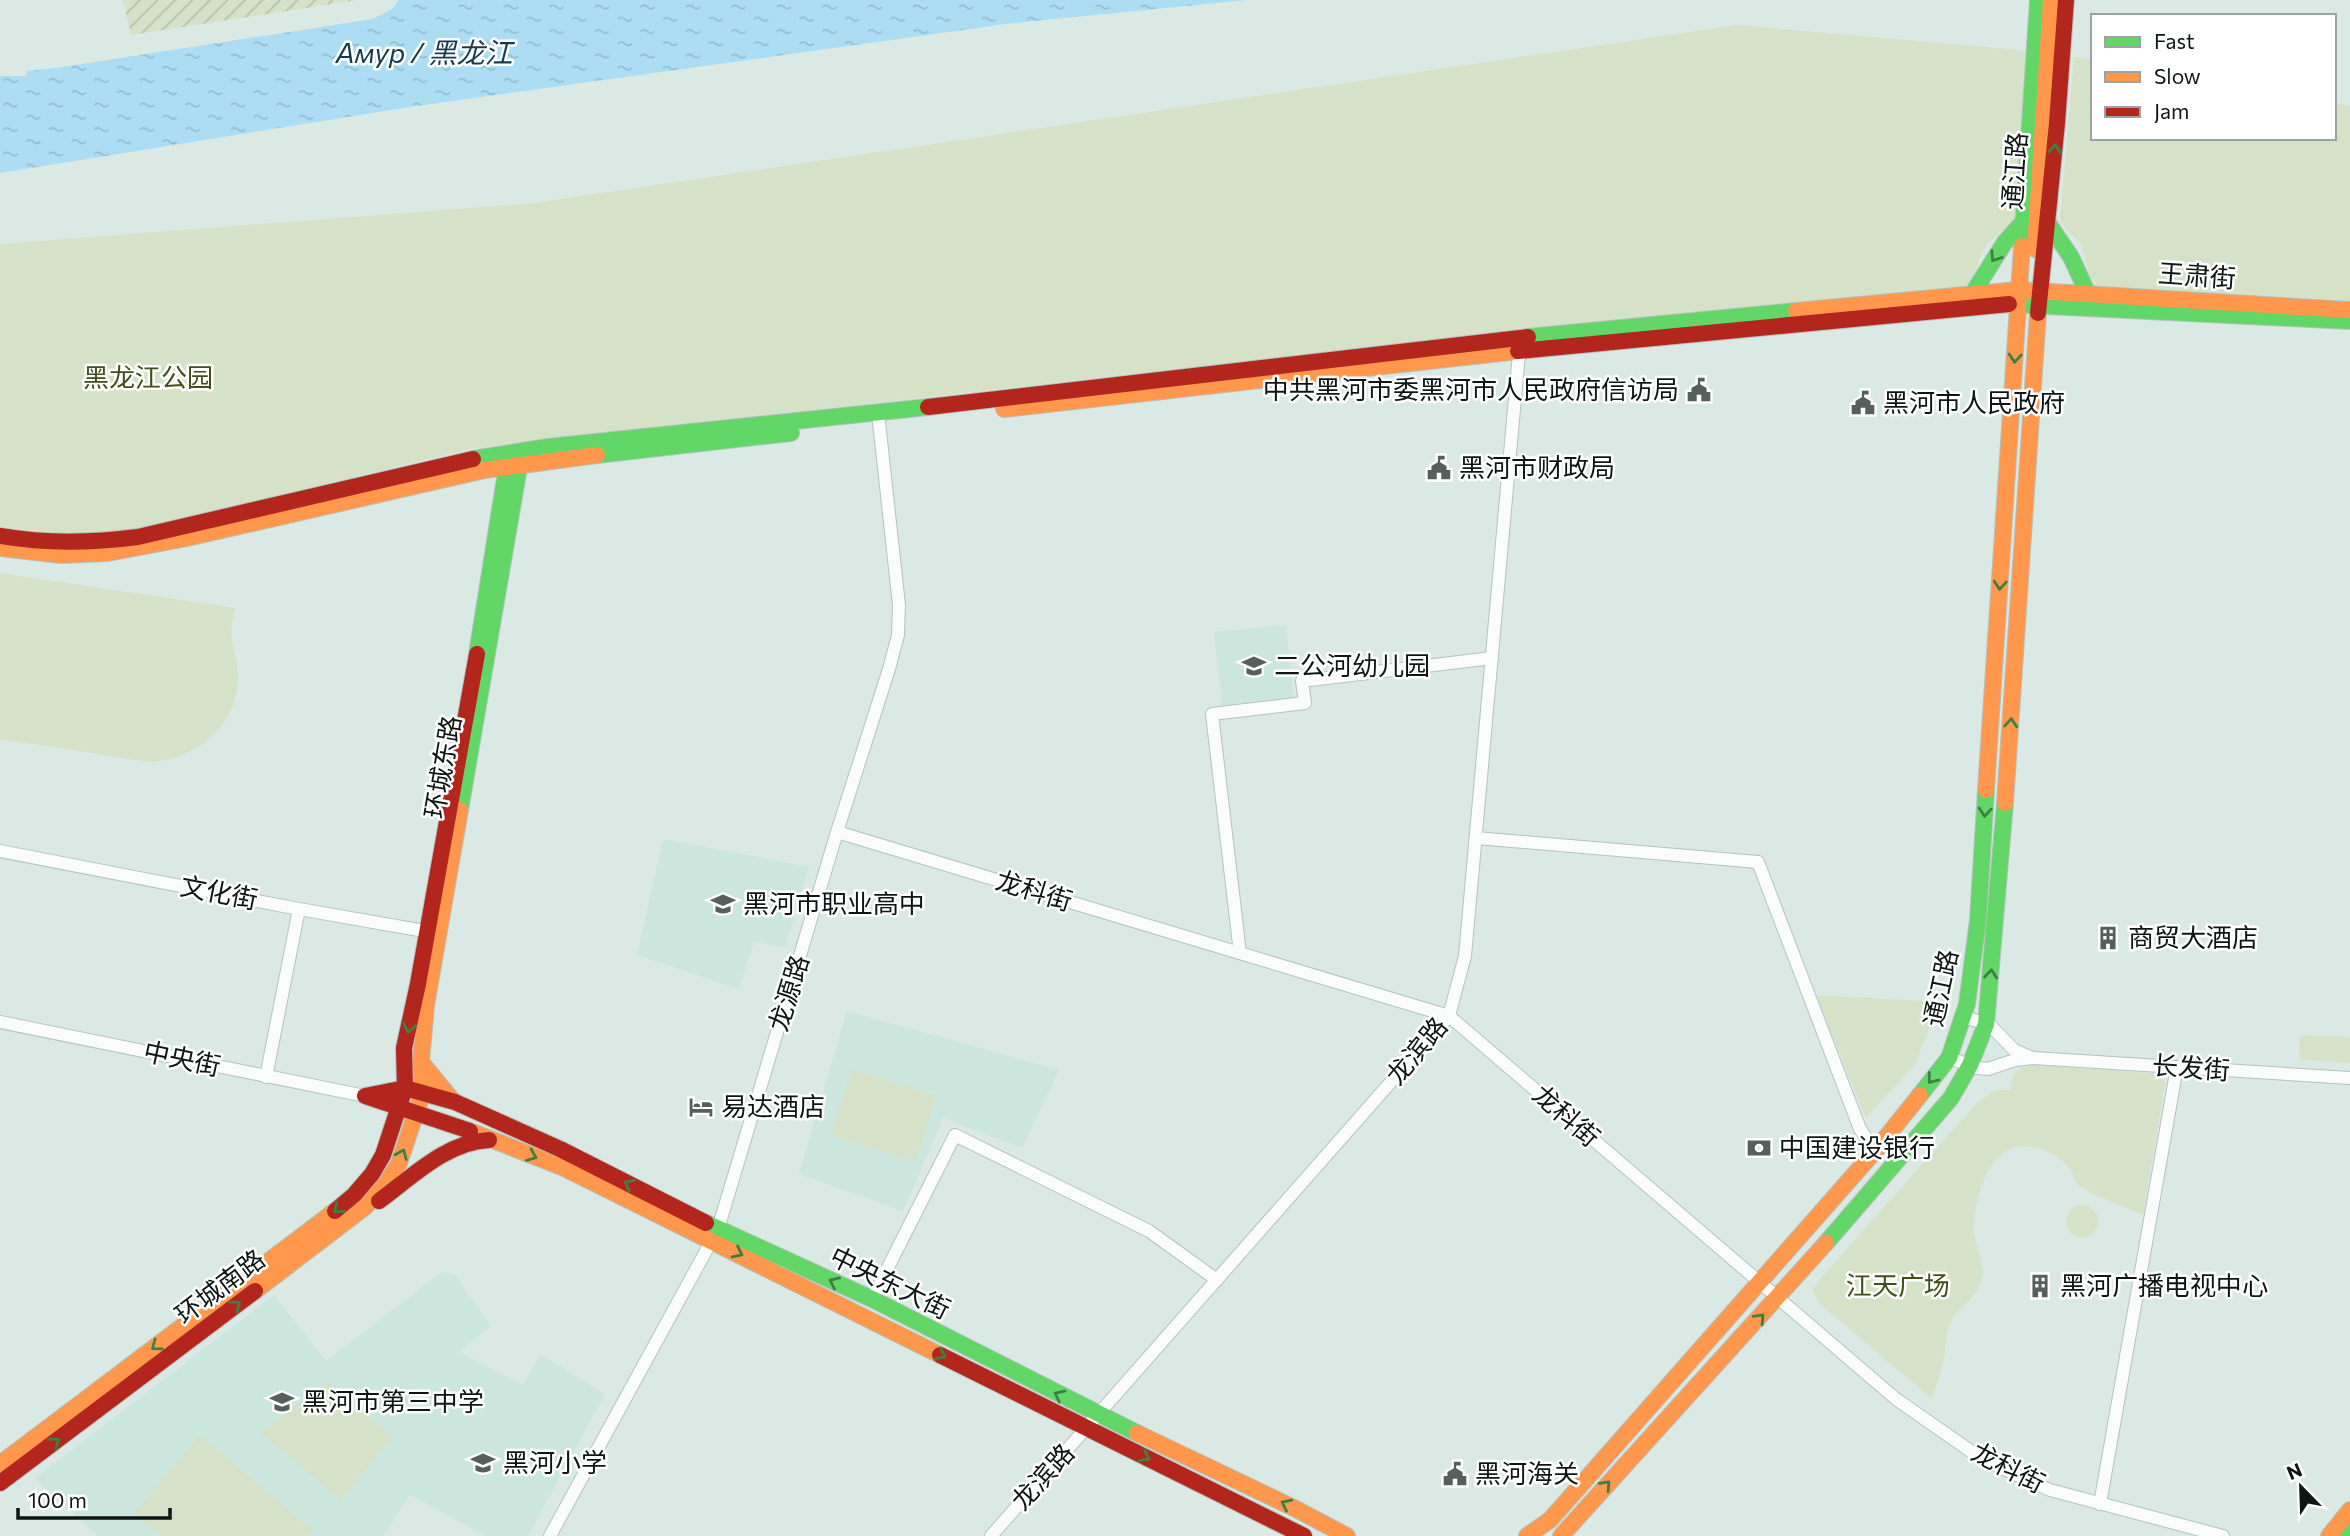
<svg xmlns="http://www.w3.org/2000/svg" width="2350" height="1536" viewBox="0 0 2350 1536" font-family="Commissioner,'Noto Sans SC',sans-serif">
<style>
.built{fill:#cbe6dd}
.green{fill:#d5e2c8}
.garden{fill:url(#garden-furrows)}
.water{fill:url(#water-ripples)}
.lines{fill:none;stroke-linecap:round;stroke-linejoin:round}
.street-casing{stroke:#b6c2be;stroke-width:14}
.fast-casing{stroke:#b6c2be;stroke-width:18}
.slow-casing{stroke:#b6c2be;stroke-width:18}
.jam-casing{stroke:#b6c2be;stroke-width:18}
.street{stroke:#f9fcfb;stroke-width:12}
.fast{stroke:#63d668;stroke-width:16}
.slow{stroke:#ff974d;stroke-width:16}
.jam{stroke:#b3261e;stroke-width:16}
.oneway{stroke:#3c8042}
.labels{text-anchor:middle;stroke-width:5;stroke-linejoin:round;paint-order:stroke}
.street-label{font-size:26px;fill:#0d1614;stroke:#fff}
.park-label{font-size:26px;fill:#434e19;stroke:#fff}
.poi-label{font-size:26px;fill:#0d1614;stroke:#fff;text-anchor:start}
.water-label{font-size:28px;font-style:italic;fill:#163b4c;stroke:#fff}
</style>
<defs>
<pattern id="garden-furrows" width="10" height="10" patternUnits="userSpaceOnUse" patternTransform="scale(1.75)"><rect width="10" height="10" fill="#d5e2c8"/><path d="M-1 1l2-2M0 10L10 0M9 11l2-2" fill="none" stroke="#b6c1ab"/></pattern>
<pattern id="water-ripples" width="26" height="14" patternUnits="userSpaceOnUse" patternTransform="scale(1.75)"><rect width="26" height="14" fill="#acddf2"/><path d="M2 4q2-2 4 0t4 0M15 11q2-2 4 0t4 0" fill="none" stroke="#93bdcf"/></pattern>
</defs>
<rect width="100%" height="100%" fill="#dae9e4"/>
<g class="built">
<polygon points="1286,625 1294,700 1222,707 1214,632"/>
<polygon points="663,839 809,867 785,947 754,942 738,989 637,955"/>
<polygon points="847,1011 1059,1070 1022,1148 943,1118 903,1211 799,1174"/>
<polygon points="442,1272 455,1275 491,1326 459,1352 523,1385 540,1354 605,1394 528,1536 486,1536 410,1495 383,1536 98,1536 35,1478 274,1295 326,1361"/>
</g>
<g class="green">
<path d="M1737 25 2030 51 2017 221C2005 228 1990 238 1983 251 1973 270 1984 272 1962 289L1513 331 474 448 126 532 50 534 0 529V244L534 203Z"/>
<polygon points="2074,57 2093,60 2093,138 2334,138 2334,103 2350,106 2350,301 2097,286 2089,275 2082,246 2060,222"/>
<path d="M0 573 235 608C234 618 230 631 232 640 235 655 239 667 238 683 234 729 193 760 149 762L0 739Z"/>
<polygon points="1816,995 1939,1002 1916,1063 1866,1118"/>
<polygon points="2304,1035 2350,1037 2350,1063 2300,1060 2299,1038"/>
<path d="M2034 1065 2161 1074 2165 1084 2143 1215C2126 1207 2095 1197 2080 1186 2074 1182 2074 1173 2069 1168 2063 1159 2048 1151 2038 1148 1991 1135 1974 1194 1974 1231 1975 1247 1985 1263 1982 1278 1977 1300 1956 1307 1949 1326 1946 1335 1946 1344 1945 1352 1942 1368 1937 1384 1932 1399L1820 1304 1812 1291 1819 1280 1976 1104 1994 1090H2010C2012 1074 2017 1066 2034 1065Z"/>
<polygon points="852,1069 936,1096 915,1162 831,1135"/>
<circle cx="2082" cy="1221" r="16"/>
<polygon points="327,1382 392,1437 341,1500 261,1433"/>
<polygon points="200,1435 312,1530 306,1536 161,1536 134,1513"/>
</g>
<polygon class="garden" points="123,0 358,0 131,35"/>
<polygon class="water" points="399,0 1247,0 1013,23 403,108 0,173 0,76 26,76 27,71 56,68 373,19 392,9"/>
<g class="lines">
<g class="street-casing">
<g id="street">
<polyline points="837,832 1449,1016 1896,1399 1982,1459 2050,1490 2223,1536"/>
<polyline points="1476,838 1758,862 1860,1129 1875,1151"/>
<polyline points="0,851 299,909 436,933"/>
<polyline points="1240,953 1212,714 1305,703 1302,681 1492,658"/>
<polyline points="1964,1017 1990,1025 2014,1050 2032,1058"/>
<polyline points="0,1022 365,1096"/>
<polyline points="1949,1058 1978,1068 1988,1069 2015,1060 2033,1058 2350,1078"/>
<polyline points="266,1077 299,909"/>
<polyline points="872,1299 955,1135 1149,1231 1217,1280"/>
<polyline points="2100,1504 2177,1067"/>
<polyline points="550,1536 718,1229 837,832 889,669 898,635 899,605 878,413"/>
<polyline points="991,1536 1449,1016 1465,956 1520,342"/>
</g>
</g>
<g class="fast-casing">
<g id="fast">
<polyline points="2048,223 2071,257 2088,294"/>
<polyline points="2022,246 2038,0"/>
<polyline points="1971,296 2005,242 2023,222"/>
<polyline points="2009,304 2350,321"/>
<polyline points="1528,337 1796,311"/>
<polyline points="597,455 791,433"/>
<polyline points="473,459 548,447 928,407"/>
<polyline points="477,654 507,466 506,457"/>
<polyline points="460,810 521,456"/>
<polyline points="1920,1095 1949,1058 1967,1004 1978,920 1986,790"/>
<polyline points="706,1223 872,1299 1137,1433"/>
<polyline points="1826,1243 1951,1098 1970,1065 1986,1024 2005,803"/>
<polyline points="2345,1536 2350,1531"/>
</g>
</g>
<g class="slow-casing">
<g id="slow">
<polyline points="2035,249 2051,0"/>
<polyline points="1796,311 2018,290 2350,310"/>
<polyline points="1004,409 1518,351"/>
<polyline points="0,548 61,555 108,553 187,538 485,470 597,455"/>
<polyline points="1986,790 2022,246"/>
<polyline points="2005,803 2038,313"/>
<polyline points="421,1062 453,1101"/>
<polyline points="470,1131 564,1168 940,1355"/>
<polyline points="255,1291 365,1207 386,1184 399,1163 423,1092 421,1062 426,1006 460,810"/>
<polyline points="1137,1433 1294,1508 1347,1536"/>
<polyline points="0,1464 335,1211"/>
<polyline points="1527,1536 1550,1520 1875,1151 1920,1095"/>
<polyline points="1561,1536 1826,1243"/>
<polyline points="2329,1536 2350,1510"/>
</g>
</g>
<g class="jam-casing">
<g id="jam">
<polyline points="2038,313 2057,123 2066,0"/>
<polyline points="1518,351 2009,304"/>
<polyline points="928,407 1528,337"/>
<path d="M0 536C46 544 92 543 138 537L473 459"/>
<polyline points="470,1131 365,1096 405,1088 455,1102 560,1149 706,1223"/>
<path d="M379 1201C412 1177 446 1142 489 1140"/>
<polyline points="335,1211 354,1195 372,1174 383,1155 405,1088 404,1048 418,984 477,654"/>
<polyline points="940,1355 1304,1536"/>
<polyline points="0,1483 255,1291"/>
</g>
</g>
<use href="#street" class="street"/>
<use href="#fast" class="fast"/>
<use href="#slow" class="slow"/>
<use href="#jam" class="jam"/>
</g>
<defs><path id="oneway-chevron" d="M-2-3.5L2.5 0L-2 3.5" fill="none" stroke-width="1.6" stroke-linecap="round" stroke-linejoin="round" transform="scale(1.75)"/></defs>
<g class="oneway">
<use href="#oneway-chevron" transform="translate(2055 149) rotate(-85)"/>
<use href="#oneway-chevron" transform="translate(1995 257) rotate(124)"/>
<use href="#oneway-chevron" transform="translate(2015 358) rotate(94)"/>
<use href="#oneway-chevron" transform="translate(2000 585) rotate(94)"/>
<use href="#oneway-chevron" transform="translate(2011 723) rotate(-86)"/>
<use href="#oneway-chevron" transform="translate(1985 812) rotate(94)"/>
<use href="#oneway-chevron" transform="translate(1991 974) rotate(-85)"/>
<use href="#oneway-chevron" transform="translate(409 1028) rotate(102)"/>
<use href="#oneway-chevron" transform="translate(1932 1079) rotate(128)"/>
<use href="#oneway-chevron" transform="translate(402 1154) rotate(-67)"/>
<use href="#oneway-chevron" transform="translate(532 1156) rotate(22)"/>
<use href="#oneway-chevron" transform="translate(629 1184) rotate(-153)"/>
<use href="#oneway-chevron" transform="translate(338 1209) rotate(139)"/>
<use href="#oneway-chevron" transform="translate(738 1253) rotate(26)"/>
<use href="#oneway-chevron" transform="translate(834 1282) rotate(-155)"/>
<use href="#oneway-chevron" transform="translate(236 1305) rotate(-37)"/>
<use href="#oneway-chevron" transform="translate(1760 1318) rotate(-47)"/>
<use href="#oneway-chevron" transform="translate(156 1346) rotate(143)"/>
<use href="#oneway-chevron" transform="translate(941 1355) rotate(27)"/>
<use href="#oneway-chevron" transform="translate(1059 1395) rotate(-153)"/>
<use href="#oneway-chevron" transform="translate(55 1442) rotate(-37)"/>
<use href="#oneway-chevron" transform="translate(1145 1457) rotate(27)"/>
<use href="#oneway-chevron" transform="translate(1606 1485) rotate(-47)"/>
<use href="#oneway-chevron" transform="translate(1286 1504) rotate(-154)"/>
</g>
<defs>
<g id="civic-bare" transform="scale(1.89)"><path d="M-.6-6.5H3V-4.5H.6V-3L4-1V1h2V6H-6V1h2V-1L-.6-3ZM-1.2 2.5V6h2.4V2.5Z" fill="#55605d" stroke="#fff" stroke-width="2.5" paint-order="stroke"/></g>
<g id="school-bare" transform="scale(1.89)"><path d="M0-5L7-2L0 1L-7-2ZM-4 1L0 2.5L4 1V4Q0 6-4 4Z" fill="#55605d" stroke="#fff" stroke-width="2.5" paint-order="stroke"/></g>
<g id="building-bare" transform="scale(1.89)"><path d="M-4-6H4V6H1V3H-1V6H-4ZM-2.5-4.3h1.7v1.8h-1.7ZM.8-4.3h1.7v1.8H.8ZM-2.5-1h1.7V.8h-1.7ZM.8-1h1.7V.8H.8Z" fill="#55605d" stroke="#fff" stroke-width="2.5" paint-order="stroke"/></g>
<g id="hotel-bare" transform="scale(1.89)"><path d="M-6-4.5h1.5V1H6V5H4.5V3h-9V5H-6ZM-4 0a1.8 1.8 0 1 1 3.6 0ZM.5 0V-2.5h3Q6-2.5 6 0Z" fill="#55605d" stroke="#fff" stroke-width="2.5" paint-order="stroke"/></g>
<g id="bank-bare" transform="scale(1.89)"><path d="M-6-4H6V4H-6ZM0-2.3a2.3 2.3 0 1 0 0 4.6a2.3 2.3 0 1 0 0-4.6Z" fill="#55605d" stroke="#fff" stroke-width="2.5" paint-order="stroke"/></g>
</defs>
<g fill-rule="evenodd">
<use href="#civic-bare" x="1699" y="390"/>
<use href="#civic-bare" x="1863" y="403"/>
<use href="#civic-bare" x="1439" y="468"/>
<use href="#school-bare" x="1254" y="666"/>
<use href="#school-bare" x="723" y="904"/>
<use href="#building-bare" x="2108" y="938"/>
<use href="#hotel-bare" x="701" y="1107"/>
<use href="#bank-bare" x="1759" y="1148"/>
<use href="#building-bare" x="2040" y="1286"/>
<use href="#school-bare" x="282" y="1402"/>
<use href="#school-bare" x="483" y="1463"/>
<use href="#civic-bare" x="1455" y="1474"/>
</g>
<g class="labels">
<g class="street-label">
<text transform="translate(2015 171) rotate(-86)" y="9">通江路</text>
<text transform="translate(2197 276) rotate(4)" y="9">王肃街</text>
<text transform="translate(443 767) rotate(-80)" y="9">环城东路</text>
<text transform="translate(1034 891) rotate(17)" y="9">龙科街</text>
<text transform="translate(219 893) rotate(11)" y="9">文化街</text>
<text transform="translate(1941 988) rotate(-78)" y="9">通江路</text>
<text transform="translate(789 993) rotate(-73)" y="9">龙源路</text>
<text transform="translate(1417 1051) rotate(-50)" y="9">龙滨路</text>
<text transform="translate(182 1059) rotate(12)" y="9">中央街</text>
<text transform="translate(2191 1068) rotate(4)" y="9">长发街</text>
<text transform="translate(1566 1116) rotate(41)" y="9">龙科街</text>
<text transform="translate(890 1283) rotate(26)" y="9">中央东大街</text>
<text transform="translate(220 1287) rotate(-37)" y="9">环城南路</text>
<text transform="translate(2008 1468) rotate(27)" y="9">龙科街</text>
<text transform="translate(1043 1477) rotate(-48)" y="9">龙滨路</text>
</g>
<g class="park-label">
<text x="148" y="387">黑龙江公园</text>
<text x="1898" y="1295">江天广场</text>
</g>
<g class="poi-label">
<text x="1679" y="399" text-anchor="end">中共黑河市委黑河市人民政府信访局</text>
<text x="1883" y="412">黑河市人民政府</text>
<text x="1459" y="477">黑河市财政局</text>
<text x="1274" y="675">二公河幼儿园</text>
<text x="743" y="913">黑河市职业高中</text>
<text x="2128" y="947">商贸大酒店</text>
<text x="721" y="1116">易达酒店</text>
<text x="1779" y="1157">中国建设银行</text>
<text x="2060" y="1295">黑河广播电视中心</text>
<text x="302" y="1411">黑河市第三中学</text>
<text x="503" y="1472">黑河小学</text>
<text x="1475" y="1483">黑河海关</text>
</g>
<g class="water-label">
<text x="424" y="63">Амур / 黑龙江</text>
</g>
</g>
<rect x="2091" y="14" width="245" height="126" fill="#ffffff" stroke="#9ea2a1" stroke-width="2"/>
<rect x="2105" y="37" width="35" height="10" fill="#63d668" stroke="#9ea2a1" stroke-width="2"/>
<text x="2154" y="49" font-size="21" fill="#0d1614">Fast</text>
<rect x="2105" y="72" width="35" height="10" fill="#ff974d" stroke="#9ea2a1" stroke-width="2"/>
<text x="2154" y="84" font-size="21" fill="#0d1614">Slow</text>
<rect x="2105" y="107" width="35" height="10" fill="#b3261e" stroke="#9ea2a1" stroke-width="2"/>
<text x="2154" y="119" font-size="21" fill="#0d1614">Jam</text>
<g transform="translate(2301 1487) rotate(337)" stroke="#ffffff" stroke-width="5" paint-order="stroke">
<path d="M0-5L12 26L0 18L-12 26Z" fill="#0d1614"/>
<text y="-10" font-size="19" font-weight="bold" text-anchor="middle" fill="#0d1614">N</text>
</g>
<path d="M18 1508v10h152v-10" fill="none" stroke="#0d1614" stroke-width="3.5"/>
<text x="28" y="1508" font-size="21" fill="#0d1614" stroke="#ffffff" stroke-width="5" paint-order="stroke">100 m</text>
</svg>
